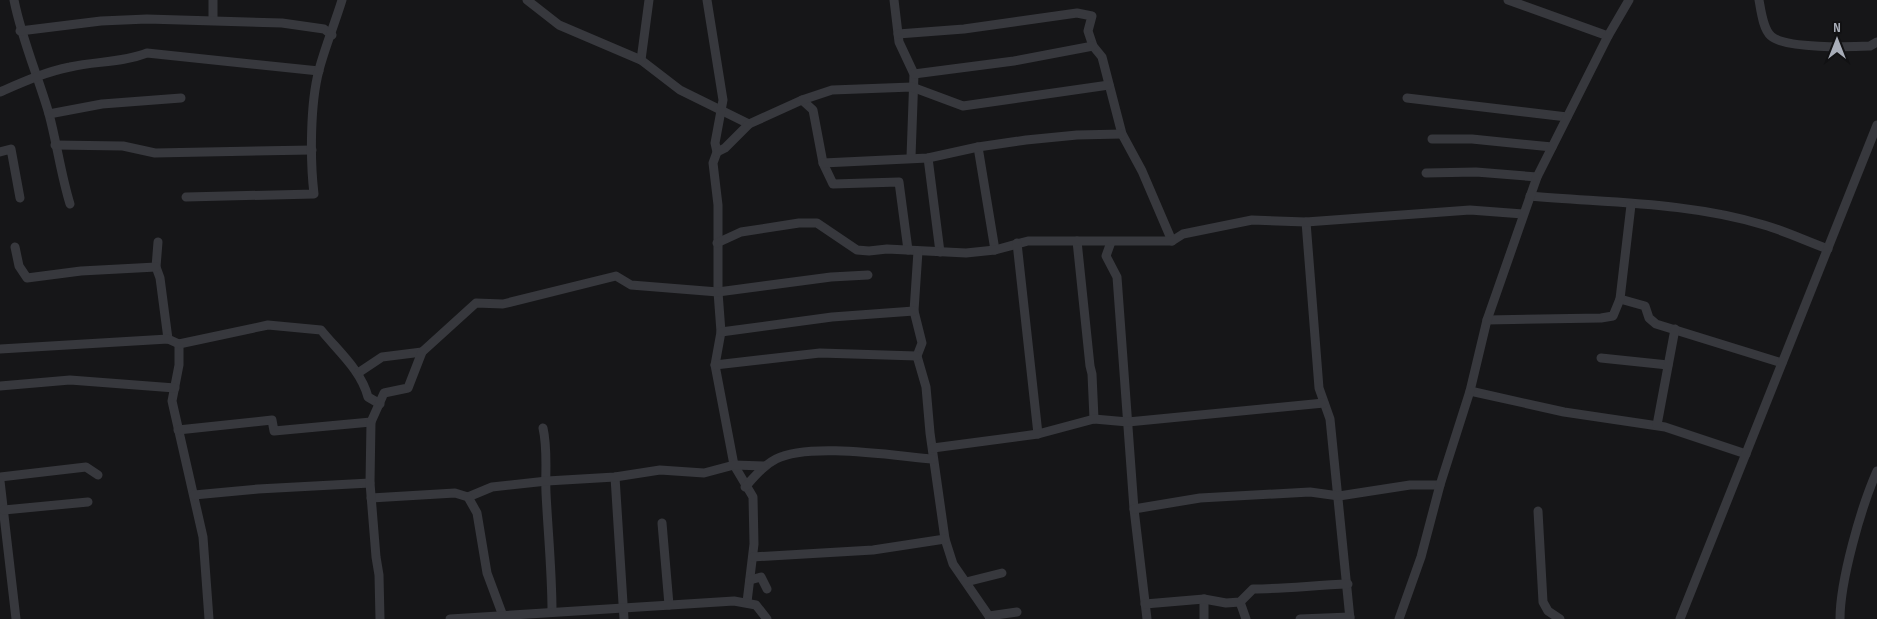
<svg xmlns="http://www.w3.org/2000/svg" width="1877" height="619" viewBox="0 0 1877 619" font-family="'Sofia Sans Condensed',sans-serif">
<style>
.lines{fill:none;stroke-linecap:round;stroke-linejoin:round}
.street{stroke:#37383d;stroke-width:9}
</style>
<rect width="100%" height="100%" fill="#161618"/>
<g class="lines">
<g class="street">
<path d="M14 0C22 40 38 76 49 114 57 144 61 175 70 204"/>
<polyline points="527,0 559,25 641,60 680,90 749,124"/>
<polyline points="707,0 723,100 715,143 717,152 713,163 718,205 718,292 721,332 715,365 734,465 753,497 754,544 747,602"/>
<polyline points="894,0 899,42 914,74 911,157"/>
<polyline points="1508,0 1608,36"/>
<path d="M1759 0C1761 11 1763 29 1771 36 1785 49 1851 47 1870 46L1877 42"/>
<polyline points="213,20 213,0"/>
<polyline points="20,31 101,21 147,19 282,23 324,29 332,35"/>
<polyline points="898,34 964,29 1077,13 1092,16 1088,31 1093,46 1102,57 1122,134 1142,171 1172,241"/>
<polyline points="641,60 649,0"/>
<polyline points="914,74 1014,61 1093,46"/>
<path d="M0 92C23 82 45 72 70 67 96 61 121 63 147 53L319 71"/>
<polyline points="1407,98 1567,117"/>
<polyline points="802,100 813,110 823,163 833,184 899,182 908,250"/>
<polyline points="49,114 102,104 181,98"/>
<polyline points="1432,139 1472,139 1552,147"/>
<polyline points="55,145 123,146 155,153 312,150"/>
<polyline points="978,147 995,250"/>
<polyline points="0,152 11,149 20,198"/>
<polyline points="717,152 725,148 749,124 802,100 832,90 912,87 963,106 1109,85"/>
<polyline points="928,158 940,252"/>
<polyline points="823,163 928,158 978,147 1026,140 1077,135 1122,134"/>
<polyline points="1426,173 1476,172 1537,177"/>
<path d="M1530 196C1607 203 1689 202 1764 225 1785 231 1806 241 1828 249"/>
<path d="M186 197 314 194C310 160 310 104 319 70 325 47 335 23 342 0"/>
<polyline points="1306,222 1319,388 1330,419 1350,619"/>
<polyline points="1077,241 1090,366 1092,374 1094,419"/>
<polyline points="158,242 156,267 160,278 168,339"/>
<polyline points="1111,242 1106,256 1117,277 1134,509 1147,619"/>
<polyline points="717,243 741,232 799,223 817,223 857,250 869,251 887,249 966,253 995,250 1028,241 1172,241 1183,234 1252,220 1306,222 1470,210 1523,214"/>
<polyline points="1017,243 1038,434"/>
<polyline points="15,247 19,266 27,278 81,271 156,267"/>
<polyline points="918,251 914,311 922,343 917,356 926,387 930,433 945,539 953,564 991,619"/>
<polyline points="1620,299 1645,306 1649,318 1656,324 1782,363"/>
<polyline points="1487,320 1601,318 1613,316 1620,299 1631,205"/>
<polyline points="721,332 832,317 914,311"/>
<polyline points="179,344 179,365 172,401 203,537 209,619"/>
<path d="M0 349 168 339 179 344 268 325 321 330C338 351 361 370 368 397L380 404"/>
<polyline points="1601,358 1668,365"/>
<polyline points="715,365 820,353 917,356"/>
<polyline points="358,373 382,357 422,352"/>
<polyline points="0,386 70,380 175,388"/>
<polyline points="1470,391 1564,412 1665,427 1746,454"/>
<polyline points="1657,425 1675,329"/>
<path d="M543 428C548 450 545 471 546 493 548 533 552 572 552 612"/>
<polyline points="178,430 272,420 274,431 371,422"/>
<polyline points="933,448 1038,434 1094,419 1128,422 1324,403"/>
<polyline points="0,477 86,467 98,475"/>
<polyline points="615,477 624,619"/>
<polyline points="0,481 16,619"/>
<path d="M745 487C755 476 764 465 776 459 809 442 895 456 933 459"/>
<polyline points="194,495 258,489 370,483"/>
<polyline points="468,497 492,487 547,481 615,477 660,470 704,473 734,465 764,466"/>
<polyline points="371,498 455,493 468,497 477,513 487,573 503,616"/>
<polyline points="1134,509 1200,498 1310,492 1339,496 1410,485 1440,485"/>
<polyline points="4,510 88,502"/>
<polyline points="1538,511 1543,602 1548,611 1560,619"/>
<polyline points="662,523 669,605"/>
<polyline points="753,557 873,550 945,539"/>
<polyline points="750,580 761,577 767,589"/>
<polyline points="966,582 1002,573"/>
<polyline points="1204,599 1204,619"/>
<polyline points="1240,602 1246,619"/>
<path d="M1145 604 1204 599 1226 603 1240 602 1253 589C1284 589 1316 585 1348 584"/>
<polyline points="989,616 1017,612"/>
<polyline points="380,619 379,575 376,557 370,483 371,422 384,393 408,388 422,352 476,303 503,304 616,276 631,285 718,292 831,277 868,275"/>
<polyline points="450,619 734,601 756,605 767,619"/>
<polyline points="1300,619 1350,617"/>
<polyline points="1399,619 1421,557 1440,485 1470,391 1487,320 1537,177 1608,36 1629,0"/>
<polyline points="1680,619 1877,125"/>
<path d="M1840 619C1840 581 1861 507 1877 471"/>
</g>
</g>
<g transform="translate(1837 40)" stroke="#111113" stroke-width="4" paint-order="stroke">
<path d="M0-4L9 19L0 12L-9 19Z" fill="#a8adb8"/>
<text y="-8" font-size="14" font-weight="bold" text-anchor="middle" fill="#a8adb8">N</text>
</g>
</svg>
